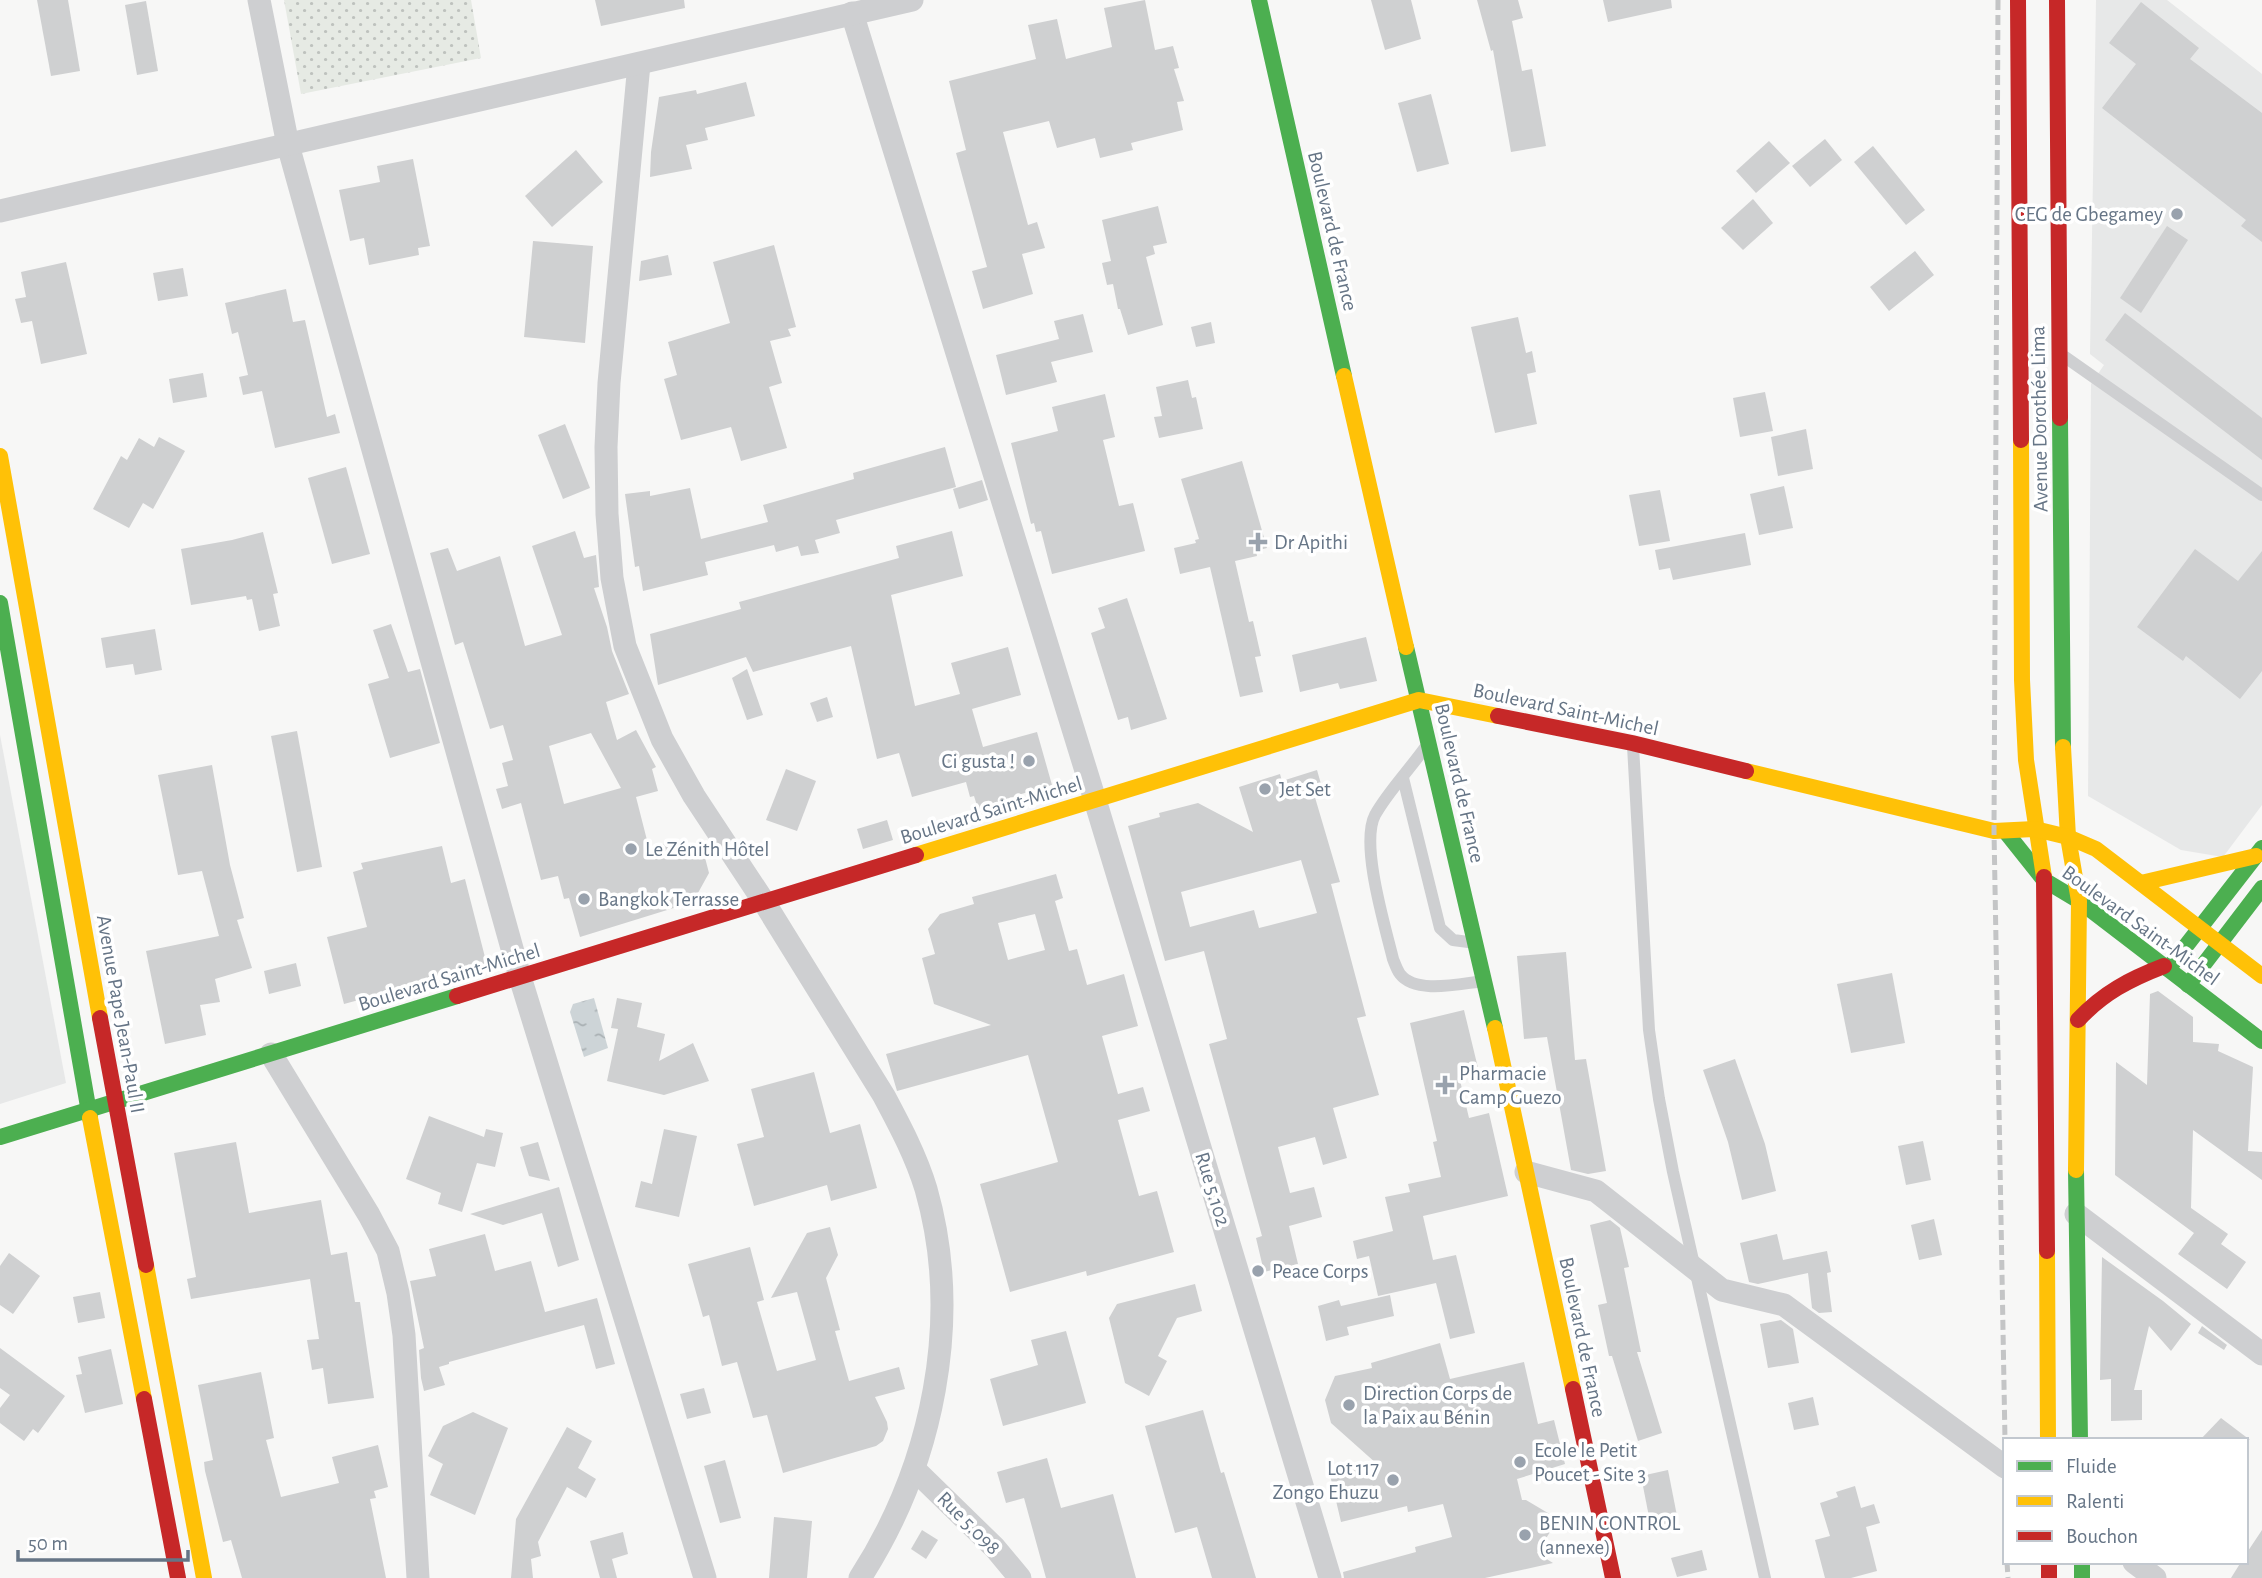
<svg xmlns="http://www.w3.org/2000/svg" width="2262" height="1578" viewBox="0 0 2262 1578" font-family="'Alegreya Sans',sans-serif">
<style>
.built{fill:#e7e8e8}
.garden{fill:url(#garden-dots)}
.water{fill:url(#water-ripples)}
.building{fill:#cfd0d1;fill-rule:evenodd}
.lines{fill:none;stroke-linecap:round;stroke-linejoin:round}
.lane{stroke:#cecfd1;stroke-width:12}
.street{stroke:#cecfd1;stroke-width:23}
.fast{stroke:#4caf50;stroke-width:16}
.slow{stroke:#ffc107;stroke-width:16}
.jam{stroke:#c62828;stroke-width:16}
.rail{stroke:#c4c5c6;stroke-width:5;stroke-dasharray:10 5;stroke-linecap:butt}
.poi-dot{fill:#99a2ad;stroke:#fff;stroke-width:2.5}
.labels{text-anchor:middle;stroke-width:7;stroke-linejoin:round;paint-order:stroke}
.poi-label{font-size:21px;fill:#667586;stroke:#fff;text-anchor:start}
.street-label{font-size:21px;fill:#667586;stroke:#fff}
</style>
<defs>
<pattern id="garden-dots" width="8" height="8" patternUnits="userSpaceOnUse" patternTransform="scale(1.75)"><rect width="8" height="8" fill="#e6eae4"/><path d="M2 2h.1M6 6h.1" fill="none" stroke="#bec2be" stroke-width="1.8" stroke-linecap="round"/></pattern>
<pattern id="water-ripples" width="26" height="14" patternUnits="userSpaceOnUse" patternTransform="scale(1.75)"><rect width="26" height="14" fill="#cdd4d7"/><path d="M2 4q2-2 4 0t4 0M15 11q2-2 4 0t4 0" fill="none" stroke="#aab1b4"/></pattern>
</defs>
<rect width="100%" height="100%" fill="#f7f7f6"/>
<g class="built">
<polygon points="2096,0 2167,0 2262,74 2262,805 2223,857 2181,850 2088,796 2091,384 2104,365 2090,354"/>
<polygon points="0,735 66,1083 0,1104"/>
</g>
<polygon class="garden" points="284,0 471,0 481,58 301,94"/>
<polygon class="water" points="594,998 608,1048 584,1057 570,1012 573,1004"/>
<g class="building">
<polygon points="37,0 68,0 80,71 51,76"/>
<polygon points="595,0 684,0 685,8 601,26"/>
<polygon points="1145,0 1155,50 1173,46 1179,68 1174,69 1184,101 1177,102 1183,130 1131,143 1133,150 1100,158 1095,138 1057,148 1049,121 1003,132 1028,225 1037,222 1045,248 1022,254 1033,294 983,309 972,271 987,267 956,153 966,150 949,81 1036,59 1028,25 1057,19 1066,59 1112,47 1104,8"/>
<polygon points="1371,0 1411,0 1421,39 1385,50"/>
<polygon points="1477,0 1518,0 1523,18 1512,21 1522,71 1532,69 1546,146 1511,152 1493,50 1491,51"/>
<polygon points="1603,0 1671,0 1672,8 1608,22"/>
<polygon points="146,1 158,71 137,75 125,5"/>
<polygon points="2141,2 2199,48 2190,59 2262,113 2262,242 2241,226 2246,220 2102,108 2136,64 2109,43"/>
<polygon points="746,82 755,116 705,128 708,140 686,145 692,169 650,177 651,152 659,97 696,90 697,94"/>
<polygon points="1431,94 1449,164 1417,172 1398,103"/>
<polygon points="1825,139 1842,160 1810,187 1792,166"/>
<polygon points="1769,141 1790,163 1756,193 1736,171"/>
<polygon points="1873,146 1925,210 1906,225 1854,162"/>
<polygon points="576,150 603,182 552,227 525,196"/>
<polygon points="413,159 430,246 418,248 419,255 369,265 364,238 350,241 339,190 380,182 377,166"/>
<polygon points="1753,199 1773,223 1743,250 1721,228"/>
<polygon points="1158,206 1167,243 1153,246 1155,254 1146,257 1163,325 1128,335 1120,309 1118,309 1113,284 1107,285 1102,263 1111,261 1102,220"/>
<polygon points="2167,226 2188,240 2141,313 2120,298"/>
<polygon points="533,241 593,246 585,343 524,337"/>
<polygon points="774,245 796,327 788,329 791,336 770,341 782,383 769,387 787,448 741,461 731,427 681,440 664,379 677,375 668,342 730,323 713,262"/>
<polygon points="1915,251 1934,275 1889,311 1870,287"/>
<polygon points="668,255 672,275 639,281 641,261"/>
<polygon points="66,262 87,354 41,364 32,321 21,323 15,299 26,297 21,272"/>
<polygon points="183,268 188,296 158,301 153,273"/>
<polygon points="286,289 293,322 305,320 327,417 335,414 340,433 275,448 262,391 243,395 239,377 248,375 238,332 232,334 225,303"/>
<polygon points="2125,313 2262,418 2262,460 2105,340"/>
<polygon points="1083,314 1093,352 1051,362 1057,382 1006,395 996,355 1059,339 1054,321"/>
<polygon points="1518,317 1526,353 1532,351 1536,372 1527,374 1537,424 1495,433 1471,327"/>
<polygon points="1211,322 1215,343 1196,347 1191,327"/>
<polygon points="203,373 207,397 173,403 169,379"/>
<polygon points="1188,380 1192,398 1196,397 1203,429 1159,438 1154,417 1162,416 1156,387"/>
<polygon points="1765,392 1773,431 1740,437 1733,398"/>
<polygon points="1105,394 1115,437 1103,440 1119,506 1133,503 1145,551 1052,574 1041,531 1036,532 1034,523 1031,524 1011,443 1058,431 1052,407"/>
<polygon points="565,424 590,488 563,499 538,435"/>
<polygon points="1806,429 1813,469 1778,476 1771,437"/>
<polygon points="159,437 185,451 153,509 143,503 129,528 93,509 121,456 127,460 139,438 154,447"/>
<polygon points="945,447 956,487 836,520 840,533 815,540 819,553 801,556 798,546 776,552 774,545 705,562 708,575 643,591 639,566 635,567 625,494 650,491 650,496 690,488 701,539 768,522 763,505 854,479 853,473"/>
<polygon points="1242,461 1267,548 1256,551 1257,556 1235,561 1249,622 1253,621 1261,656 1255,657 1263,692 1240,697 1210,567 1180,574 1174,548 1196,543 1195,540 1199,539 1181,479"/>
<polygon points="346,467 370,554 332,564 308,478"/>
<polygon points="982,480 988,500 959,509 953,489"/>
<polygon points="1784,486 1793,528 1759,535 1750,494"/>
<polygon points="1660,490 1670,541 1639,546 1629,495"/>
<path d="M575 531 584 558 596 555 599 587 594 588 607 627 612 651 629 694 606 702 617 740 636 730 656 767 652 769 658 791 636 797 649 848 667 843 671 858 703 850 709 873 693 902 580 937 569 898 564 899 558 876 541 880 521 803 502 809 496 789 508 786 502 763 513 760 503 725 490 729 463 642 455 645 430 553 448 548 457 571 500 556 525 646 562 635 532 546ZM591 733 621 788 564 804 549 746Z"/>
<polygon points="952,531 963,576 891,595 915,706 960,694 951,663 1008,647 1021,695 972,709 983,747 1037,732 1052,785 1018,795 1020,801 979,812 974,796 970,797 966,782 912,797 899,753 877,759 851,646 753,672 746,657 658,685 650,634 741,609 739,602 899,558 896,546"/>
<polygon points="263,532 278,593 273,594 280,626 259,631 252,599 247,600 246,596 191,605 181,549 232,540"/>
<polygon points="1745,533 1751,565 1673,580 1670,568 1659,570 1655,550"/>
<polygon points="2195,549 2238,581 2262,551 2262,671 2240,699 2186,656 2183,661 2137,627"/>
<polygon points="1127,598 1167,719 1131,730 1128,717 1118,720 1091,633 1105,628 1098,608"/>
<polygon points="391,624 408,672 420,669 440,743 390,758 368,684 389,678 373,630"/>
<polygon points="155,629 162,670 135,675 133,664 106,668 101,638"/>
<polygon points="1366,637 1377,681 1340,689 1338,683 1300,692 1292,655"/>
<polygon points="747,669 763,715 747,720 732,678"/>
<polygon points="827,697 833,717 817,722 810,703"/>
<polygon points="297,731 322,867 297,872 271,736"/>
<polygon points="212,765 230,865 244,918 237,920 252,968 215,979 220,1002 200,1005 206,1035 165,1044 146,951 219,936 202,871 178,875 158,775"/>
<polygon points="786,769 816,781 797,831 766,820"/>
<path d="M1317 770 1323 791 1314 794 1340 882 1331 884 1366 1016 1357 1018 1379 1095 1333 1108 1347 1158 1323 1165 1315 1137 1278 1147 1290 1193 1314 1187 1322 1217 1289 1226 1298 1264 1264 1272 1256 1238 1262 1236 1209 1044 1227 1039 1204 951 1165 961 1128 826 1160 817 1159 813 1198 803 1253 832 1239 787 1280 774 1282 781ZM1301 860 1317 913 1259 928 1254 910 1190 927 1181 892Z"/>
<polygon points="887,820 893,840 863,849 857,829"/>
<polygon points="442,846 451,883 465,879 487,965 344,1004 327,937 367,927 353,872 363,869 361,863"/>
<path d="M1056 874 1063 898 1055 901 1069 951 1077 949 1087 985 1124 974 1138 1026 1102 1036 1118 1094 1143 1087 1150 1111 1118 1120 1139 1196 1157 1191 1174 1252 1087 1276 1086 1271 1010 1292 980 1184 1058 1162 1028 1055 897 1091 886 1054 991 1025 934 1004 922 958 935 954 928 929 940 914 974 904 972 897ZM1035 914 1045 950 1008 960 998 923Z"/>
<polygon points="1566,952 1575,1060 1586,1059 1606,1171 1588,1174 1571,1170 1547,1037 1524,1039 1517,956"/>
<polygon points="296,963 301,986 269,994 264,971"/>
<polygon points="1892,973 1905,1043 1851,1053 1837,984"/>
<polygon points="2158,991 2193,1017 2193,1042 2219,1044 2218,1051 2253,1067 2248,1151 2262,1152 2262,1180 2193,1130 2191,1208 2228,1234 2221,1244 2246,1262 2227,1289 2178,1254 2194,1233 2115,1175 2116,1062 2147,1085 2150,994"/>
<polygon points="617,998 642,1003 637,1027 665,1034 659,1061 693,1043 709,1081 664,1095 607,1081 618,1029 611,1028"/>
<polygon points="1464,1010 1478,1068 1458,1072 1469,1118 1489,1113 1508,1196 1423,1216 1433,1260 1456,1255 1475,1333 1450,1339 1436,1283 1378,1296 1369,1256 1357,1259 1353,1241 1393,1231 1385,1197 1410,1192 1408,1184 1441,1177 1433,1142 1437,1141 1410,1023"/>
<polygon points="1735,1059 1765,1144 1776,1191 1742,1200 1728,1142 1703,1070"/>
<polygon points="814,1072 830,1133 860,1124 877,1188 831,1201 827,1185 754,1206 737,1144 764,1137 751,1089"/>
<polygon points="429,1116 484,1137 486,1129 503,1133 495,1167 477,1163 462,1212 438,1204 441,1193 406,1179"/>
<polygon points="664,1129 697,1136 679,1217 635,1207 641,1181 652,1184"/>
<polygon points="1923,1141 1931,1180 1906,1185 1898,1146"/>
<polygon points="236,1142 249,1213 321,1200 331,1255 347,1252 355,1302 360,1302 374,1398 328,1404 323,1368 312,1370 307,1340 319,1339 310,1279 191,1299 187,1279 196,1277 174,1153"/>
<polygon points="538,1142 550,1181 529,1176 520,1147"/>
<polygon points="559,1187 579,1260 558,1267 542,1213 503,1225 470,1214"/>
<polygon points="1934,1219 1942,1255 1919,1260 1911,1225"/>
<polygon points="1610,1220 1620,1228 1629,1267 1624,1268 1641,1352 1637,1352 1662,1433 1638,1441 1612,1356 1609,1356 1598,1305 1607,1303 1590,1225"/>
<polygon points="830,1227 838,1255 826,1278 840,1330 835,1331 849,1381 899,1367 905,1389 875,1397 887,1422 888,1429 883,1441 876,1446 783,1473 767,1415 753,1418 737,1362 722,1366 709,1315 703,1317 688,1264 750,1247 764,1300 757,1302 777,1371 816,1360 797,1292 771,1298 807,1233"/>
<polygon points="485,1234 495,1271 531,1261 545,1312 597,1298 615,1364 596,1369 584,1325 449,1362 449,1364 439,1367 445,1385 424,1391 421,1378 419,1350 424,1348 410,1281 436,1276 429,1249"/>
<polygon points="1777,1234 1783,1260 1827,1251 1831,1272 1827,1273 1832,1312 1819,1313 1812,1308 1808,1273 1758,1284 1749,1282 1740,1243"/>
<polygon points="9,1253 40,1276 13,1314 0,1305 0,1266"/>
<polygon points="2102,1257 2163,1301 2191,1324 2171,1351 2149,1326 2134,1390 2142,1390 2142,1420 2111,1421 2111,1379 2100,1380"/>
<polygon points="1195,1284 1202,1311 1177,1318 1158,1356 1167,1361 1149,1396 1125,1383 1109,1318 1117,1304"/>
<polygon points="100,1292 105,1318 78,1323 73,1297"/>
<polygon points="1390,1295 1394,1316 1347,1327 1349,1335 1326,1341 1318,1306 1339,1300 1341,1306"/>
<polygon points="1781,1320 1793,1329 1799,1363 1768,1368 1760,1324"/>
<polygon points="2202,1326 2227,1345 2224,1350 2198,1333"/>
<polygon points="1066,1331 1086,1403 1003,1426 990,1379 1038,1365 1031,1340"/>
<polygon points="1440,1343 1450,1379 1524,1362 1538,1424 1554,1420 1565,1464 1517,1479 1522,1500 1526,1500 1558,1519 1537,1553 1553,1563 1485,1578 1344,1578 1343,1572 1416,1552 1415,1547 1452,1537 1443,1504 1408,1512 1407,1506 1341,1522 1330,1475 1377,1464 1331,1423 1325,1400 1335,1376 1372,1368 1371,1363"/>
<polygon points="0,1348 65,1396 38,1433 33,1429 24,1441 0,1423 0,1408 10,1395 0,1388"/>
<polygon points="111,1349 123,1404 85,1413 76,1375 82,1374 78,1357"/>
<polygon points="261,1372 274,1438 266,1440 281,1497 339,1483 332,1457 378,1445 388,1487 374,1491 376,1498 370,1499 386,1578 242,1578 231,1540 223,1542 205,1471 204,1462 213,1460 198,1385"/>
<polygon points="704,1388 711,1413 687,1419 680,1394"/>
<polygon points="1813,1397 1819,1425 1794,1430 1788,1403"/>
<polygon points="1203,1410 1221,1473 1224,1472 1256,1578 1212,1578 1197,1527 1175,1533 1145,1426"/>
<polygon points="473,1412 508,1428 475,1515 430,1495 443,1464 428,1456 443,1426"/>
<polygon points="2221,1418 2250,1440 2200,1440"/>
<polygon points="567,1427 592,1441 578,1468 596,1479 586,1498 567,1487 538,1542 541,1556 531,1559 533,1578 511,1578 516,1519"/>
<polygon points="1047,1458 1061,1508 1113,1494 1136,1578 1046,1578 1024,1498 1006,1503 997,1472"/>
<polygon points="725,1460 741,1518 720,1523 704,1466"/>
<polygon points="1668,1470 1678,1521 1651,1527 1641,1476"/>
<polygon points="1855,1486 1861,1508 1874,1504 1880,1523 1866,1527 1877,1571 1851,1578 1825,1578 1815,1540 1830,1536 1820,1503 1838,1497 1836,1492"/>
<polygon points="774,1517 812,1521 807,1578 769,1578"/>
<polygon points="922,1530 938,1540 926,1559 911,1549"/>
<polygon points="2262,1530 2262,1578 2231,1578 2241,1562 2246,1562 2246,1554"/>
<polygon points="623,1532 628,1554 612,1559 617,1578 600,1578 590,1541"/>
<polygon points="1702,1550 1707,1570 1677,1577 1671,1558"/>
</g>
<g class="lines">
<g class="lane">
<polyline points="2065,357 2262,495"/>
<polyline points="1633,746 1649,1030 1659,1099 1673,1172 1765,1578"/>
<path d="M1424 749C1409 770 1387 793 1375 815 1360 844 1385 926 1393 959 1395 964 1397 970 1400 974 1416 995 1462 983 1485 981"/>
<polyline points="1403,778 1440,928 1453,940 1476,943"/>
</g>
<g class="street">
<polyline points="259,0 288,145 520,977 705,1578"/>
<polyline points="852,13 1095,800 1330,1578"/>
<path d="M639 64 609 383 606 447 607 514 612 578 625 646 662 739 694 796 764 902 884 1096C900 1126 916 1156 926 1189 963 1319 933 1465 860 1578"/>
<polyline points="0,211 912,0"/>
<polyline points="271,1054 369,1215 388,1251 398,1293 404,1335 418,1578"/>
<polyline points="1526,1172 1596,1191 1722,1290 1784,1305 2005,1467"/>
<polyline points="2076,1214 2262,1354"/>
<polyline points="915,1470 995,1548 1020,1578"/>
<polyline points="2134,1562 2155,1578"/>
</g>
<g class="fast">
<polyline points="1259,0 1344,376"/>
<polyline points="2060,418 2063,747"/>
<polyline points="0,603 90,1118"/>
<polyline points="1406,647 1495,1028"/>
<polyline points="2005,831 2044,880 2079,901 2262,1041"/>
<polyline points="2168,969 2262,848"/>
<polyline points="2188,985 2262,888"/>
<polyline points="0,1137 457,996"/>
<polyline points="2076,1170 2080,1440"/>
<polyline points="2082,1562 2082,1578"/>
</g>
<g class="slow">
<polyline points="1344,376 1406,647"/>
<polyline points="2021,440 2022,680 2026,760 2044,877"/>
<polyline points="0,456 100,1018"/>
<polyline points="2063,747 2068,837 2079,901 2076,1170"/>
<polyline points="1746,771 1994,831 2035,829 2068,837 2096,849 2262,976"/>
<polyline points="916,855 1419,700 1498,716"/>
<polyline points="2141,883 2256,856"/>
<polyline points="1495,1028 1573,1389"/>
<polyline points="90,1118 144,1399"/>
<polyline points="2047,1251 2048,1440"/>
<polyline points="146,1265 204,1578"/>
</g>
<g class="jam">
<polyline points="2018,0 2021,440"/>
<polyline points="2057,0 2060,418"/>
<polyline points="1498,716 1632,743 1746,771"/>
<polyline points="2044,877 2047,1251"/>
<polyline points="457,996 916,855"/>
<polyline points="100,1018 146,1265"/>
<path d="M2078 1020C2103 993 2130 979 2164 966"/>
<polyline points="1573,1389 1613,1578"/>
<polyline points="144,1399 178,1578"/>
<polyline points="2049,1562 2049,1578"/>
</g>
<g class="rail">
<polyline points="1998,0 1994,831 2005,1440"/>
<polyline points="2007,1562 2008,1578"/>
</g>
</g>
<g class="poi-dot">
<circle cx="2177" cy="214" r="7"/>
<path d="M1254.5 531.5h7v7h7v7h-7v7h-7v-7h-7v-7h7z"/>
<circle cx="1029" cy="761" r="7"/>
<circle cx="1265" cy="789" r="7"/>
<circle cx="631" cy="849" r="7"/>
<circle cx="584" cy="899" r="7"/>
<path d="M1441.5 1074.5h7v7h7v7h-7v7h-7v-7h-7v-7h7z"/>
<circle cx="1258" cy="1271" r="7"/>
<circle cx="1349" cy="1405" r="7"/>
<circle cx="1520" cy="1462" r="7"/>
<circle cx="1393" cy="1480" r="7"/>
<circle cx="1525" cy="1535" r="7"/>
</g>
<g class="labels">
<g class="poi-label">
<text x="2163" y="221" text-anchor="end">CEG de Gbegamey</text>
<text x="1274" y="549">Dr Apithi</text>
<text x="1015" y="768" text-anchor="end">Ci gusta !</text>
<text x="1279" y="796">Jet Set</text>
<text x="645" y="856">Le Zénith Hôtel</text>
<text x="598" y="906">Bangkok Terrasse</text>
<text x="1459" y="1080">Pharmacie<tspan x="1459" dy="24">Camp Guezo</tspan></text>
<text x="1272" y="1278">Peace Corps</text>
<text x="1363" y="1400">Direction Corps de<tspan x="1363" dy="24">la Paix au Bénin</tspan></text>
<text x="1534" y="1457">Ecole le Petit<tspan x="1534" dy="24">Poucet - Site 3</tspan></text>
<text x="1379" y="1475" text-anchor="end">Lot 117<tspan x="1379" dy="24">Zongo Ehuzu</tspan></text>
<text x="1539" y="1530">BENIN CONTROL<tspan x="1539" dy="24">(annexe)</tspan></text>
</g>
<g class="street-label">
<text transform="translate(1333 231) rotate(77)" y="7">Boulevard de France</text>
<text transform="translate(2039 419) rotate(-91)" y="7">Avenue Dorothée Lima</text>
<text transform="translate(1566 709) rotate(12)" y="7">Boulevard Saint-Michel</text>
<text transform="translate(1460 783) rotate(77)" y="7">Boulevard de France</text>
<text transform="translate(991 810) rotate(-17)" y="7">Boulevard Saint-Michel</text>
<text transform="translate(2141 925) rotate(36)" y="7">Boulevard Saint-Michel</text>
<text transform="translate(449 977) rotate(-17)" y="7">Boulevard Saint-Michel</text>
<text transform="translate(121 1014) rotate(80)" y="7">Avenue Pape Jean-Paul II</text>
<text transform="translate(1213 1189) rotate(73)" y="7">Rue 5.102</text>
<text transform="translate(1583 1337) rotate(78)" y="7">Boulevard de France</text>
<text transform="translate(969 1523) rotate(45)" y="7">Rue 5.098</text>
</g>
</g>
<rect x="2003" y="1438" width="245" height="126" fill="#ffffff" stroke="#c2c8cf" stroke-width="2"/>
<rect x="2017" y="1461" width="35" height="10" fill="#4caf50" stroke="#c2c8cf" stroke-width="2"/>
<text x="2066" y="1473" font-size="21" fill="#667586">Fluide</text>
<rect x="2017" y="1496" width="35" height="10" fill="#ffc107" stroke="#c2c8cf" stroke-width="2"/>
<text x="2066" y="1508" font-size="21" fill="#667586">Ralenti</text>
<rect x="2017" y="1531" width="35" height="10" fill="#c62828" stroke="#c2c8cf" stroke-width="2"/>
<text x="2066" y="1543" font-size="21" fill="#667586">Bouchon</text>
<path d="M18 1550v10h170v-10" fill="none" stroke="#667586" stroke-width="3.5"/>
<text x="28" y="1550" font-size="21" fill="#667586" stroke="#ffffff" stroke-width="5" paint-order="stroke">50 m</text>
</svg>
